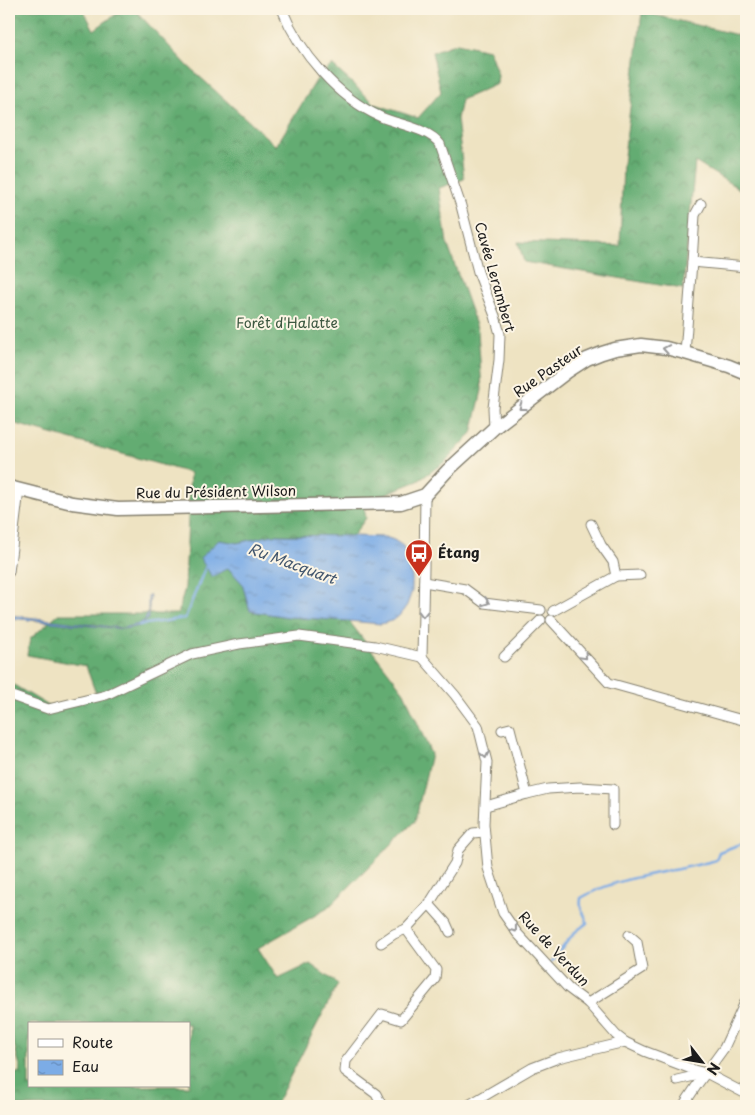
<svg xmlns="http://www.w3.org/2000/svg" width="755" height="1115" viewBox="0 0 755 1115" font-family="'Playpen Sans',sans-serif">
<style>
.forest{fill:url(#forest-crowns);stroke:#406447;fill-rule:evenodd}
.water{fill:url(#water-ripples);stroke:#4c6481}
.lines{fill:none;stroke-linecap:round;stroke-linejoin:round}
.stream{stroke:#7cace6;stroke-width:2.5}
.street-casing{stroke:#85806f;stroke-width:11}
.secondary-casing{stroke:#85806f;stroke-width:15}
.street{stroke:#fff;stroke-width:9}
.secondary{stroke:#fff;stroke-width:12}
.oneway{stroke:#999}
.labels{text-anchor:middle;stroke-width:4;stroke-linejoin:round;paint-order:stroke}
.street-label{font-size:14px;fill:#1c1c1c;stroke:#fcf5e5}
.park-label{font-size:14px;fill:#3d5841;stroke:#fcf5e5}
.poi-label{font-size:14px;font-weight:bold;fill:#1c1c1c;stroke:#fcf5e5;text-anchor:start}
.water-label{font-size:15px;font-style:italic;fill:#42566d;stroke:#fcf5e5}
</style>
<defs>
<pattern id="forest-crowns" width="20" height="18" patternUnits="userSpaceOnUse" patternTransform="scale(1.25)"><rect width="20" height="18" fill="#64ac72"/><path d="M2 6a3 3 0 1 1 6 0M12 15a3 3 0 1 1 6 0" fill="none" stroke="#528b5d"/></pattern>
<pattern id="water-ripples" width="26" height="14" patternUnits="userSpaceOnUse" patternTransform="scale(1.25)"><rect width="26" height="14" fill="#7cace6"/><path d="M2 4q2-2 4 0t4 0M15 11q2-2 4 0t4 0" fill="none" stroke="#658bba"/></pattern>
</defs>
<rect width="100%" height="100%" fill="#fcf5e5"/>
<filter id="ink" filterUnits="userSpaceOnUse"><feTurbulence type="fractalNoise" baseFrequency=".02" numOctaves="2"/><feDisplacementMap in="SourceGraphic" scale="10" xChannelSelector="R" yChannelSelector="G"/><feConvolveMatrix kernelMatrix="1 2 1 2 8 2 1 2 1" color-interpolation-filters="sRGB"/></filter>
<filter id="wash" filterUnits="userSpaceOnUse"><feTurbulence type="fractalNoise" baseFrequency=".0096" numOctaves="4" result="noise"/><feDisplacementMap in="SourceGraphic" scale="20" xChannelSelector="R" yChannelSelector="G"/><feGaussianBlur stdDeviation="1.12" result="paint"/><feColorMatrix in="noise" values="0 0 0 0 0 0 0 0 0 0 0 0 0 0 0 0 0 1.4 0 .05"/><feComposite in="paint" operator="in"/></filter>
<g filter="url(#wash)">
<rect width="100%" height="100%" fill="#eee3c2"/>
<g class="forest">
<path d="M9 9H83L94 30 123 9H134L188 66 276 146 317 79 332 65 375 104 418 118 441 92 432 52 457 43 489 50 498 75 497 84 461 100 457 119 464 179 439 188 447 243 478 331 482 390 472 433 446 461 418 481 390 492 364 507 366 518 353 536 272 535 237 543 219 540 228 568 242 583 250 611 288 617 349 621 404 692 431 754 415 821 328 908 258 948 278 979 310 964 338 984 275 1106H9V1077L21 1071 9 1025V682L57 711 96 694 86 666 27 655 30 639 58 614H178L185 587 190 473 9 422ZM29 1024H189V1086H29Z"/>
<polygon points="642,12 746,37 746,193 695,162 683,289 524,262 518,242 620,246 623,164"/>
</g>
<g class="water">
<polygon points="272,535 353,536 385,537 394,540 403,546 412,577 412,591 407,605 400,615 394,620 381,624 349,621 288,617 250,611 242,583 228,568 212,577 200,558 219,540 237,543"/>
<polygon points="149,594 150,596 148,619 140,626 123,629 9,618 9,615 121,628 139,624 145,620 148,612 148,596"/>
</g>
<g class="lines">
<g class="stream">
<polyline points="139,625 185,618 206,566"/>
<path d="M550 963 556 956 574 933 587 923C585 911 579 912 581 898 610 881 646 875 678 869 691 866 703 864 716 860L719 852 746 842"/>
</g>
</g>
</g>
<g filter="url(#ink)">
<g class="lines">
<g class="street-casing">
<g id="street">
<path d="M282 9C299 52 338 98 381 117 399 125 428 128 440 144L461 206 478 272 495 316 500 334 499 360 493 408 494 428"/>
<polyline points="701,204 695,215 692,262 746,267"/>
<polyline points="685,353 692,262"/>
<polyline points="425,495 424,568 422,657 455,695 478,726 487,762 484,824 488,868 503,913 517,933 568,988 588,1003 616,1035 625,1042 644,1051 694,1070 706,1073 746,1094"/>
<polyline points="591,524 601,545 613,562 616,576"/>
<polyline points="9,572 19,490"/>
<polyline points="424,582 465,589 484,603 541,610"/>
<polyline points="553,611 616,576 640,575"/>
<polyline points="551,620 609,683 746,721"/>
<polyline points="504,657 541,620"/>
<polyline points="9,695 48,709 106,695 192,654 239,644 299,636 375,646 422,657"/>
<polyline points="527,794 548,789 580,787 613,789 613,825"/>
<polyline points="486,806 527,794 510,728 502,730"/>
<polyline points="429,904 446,923 450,932"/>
<polyline points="381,943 394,934 406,929"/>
<polyline points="588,1003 642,969 637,942 629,935"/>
<polyline points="677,1080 703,1074"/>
<polyline points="382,1106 376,1094 345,1071 346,1061 382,1014 401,1020 435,979 436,970 406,929 429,904 455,863 458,850 473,833 484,832"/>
<polyline points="467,1106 532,1068 558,1058 625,1042"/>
<polyline points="683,1106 697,1085 724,1048 746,1000"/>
</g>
</g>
<g class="secondary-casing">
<polyline id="secondary" points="9,487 72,503 118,509 401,503 425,495 447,471 494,428 567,372 587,359 602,353 615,349 641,345 666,348 685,353 729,366 746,373"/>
</g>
<use href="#street" class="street"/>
<use href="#secondary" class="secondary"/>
</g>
<defs><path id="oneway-chevron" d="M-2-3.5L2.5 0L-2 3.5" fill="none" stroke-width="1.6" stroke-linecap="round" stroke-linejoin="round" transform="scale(1.25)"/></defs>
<g class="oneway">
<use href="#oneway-chevron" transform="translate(666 349) rotate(-170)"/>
<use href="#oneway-chevron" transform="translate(522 407) rotate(143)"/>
<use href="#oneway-chevron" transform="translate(486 602) rotate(21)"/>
<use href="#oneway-chevron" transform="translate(423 614) rotate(91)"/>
<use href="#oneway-chevron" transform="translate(584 656) rotate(47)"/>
<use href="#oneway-chevron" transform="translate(485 755) rotate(78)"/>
<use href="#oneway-chevron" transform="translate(514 929) rotate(52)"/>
</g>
</g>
<defs>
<g id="bus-pin" transform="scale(1.4375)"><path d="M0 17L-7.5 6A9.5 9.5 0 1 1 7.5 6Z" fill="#c8321e" stroke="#fcf5e5"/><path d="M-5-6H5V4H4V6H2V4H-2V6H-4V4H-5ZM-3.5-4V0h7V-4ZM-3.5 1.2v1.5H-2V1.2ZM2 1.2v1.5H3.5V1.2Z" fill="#fff"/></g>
</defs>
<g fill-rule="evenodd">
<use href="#bus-pin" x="419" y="553"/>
</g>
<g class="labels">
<g class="street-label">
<text transform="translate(495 277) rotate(74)" y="5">Cavée Lerambert</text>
<text transform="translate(548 371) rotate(-35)" y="5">Rue Pasteur</text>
<text transform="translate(216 492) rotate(-1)" y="5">Rue du Président Wilson</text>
<text transform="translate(554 949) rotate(47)" y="5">Rue de Verdun</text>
</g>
<g class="park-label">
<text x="287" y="328">Forêt d'Halatte</text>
</g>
<g class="poi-label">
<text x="438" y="558">Étang</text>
</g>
<g class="water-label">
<text transform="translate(292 564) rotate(20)" y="5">Ru Macquart</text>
</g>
</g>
<rect width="755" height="1115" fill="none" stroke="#fcf5e5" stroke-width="30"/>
<rect x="28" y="1022" width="162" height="65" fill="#fcf5e5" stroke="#a29e95"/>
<rect x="38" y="1039" width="25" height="8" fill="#ffffff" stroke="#a29e95"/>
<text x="72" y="1048" font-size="15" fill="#1c1c1c">Route</text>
<rect x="38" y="1060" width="25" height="15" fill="url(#water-ripples)" stroke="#a29e95"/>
<text x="72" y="1072" font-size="15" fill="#1c1c1c">Eau</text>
<g transform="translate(702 1062) rotate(121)" stroke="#fcf5e5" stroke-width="4" paint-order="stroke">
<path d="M0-4L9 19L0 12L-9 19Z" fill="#1c1c1c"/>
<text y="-8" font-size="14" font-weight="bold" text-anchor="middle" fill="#1c1c1c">N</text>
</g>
</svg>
